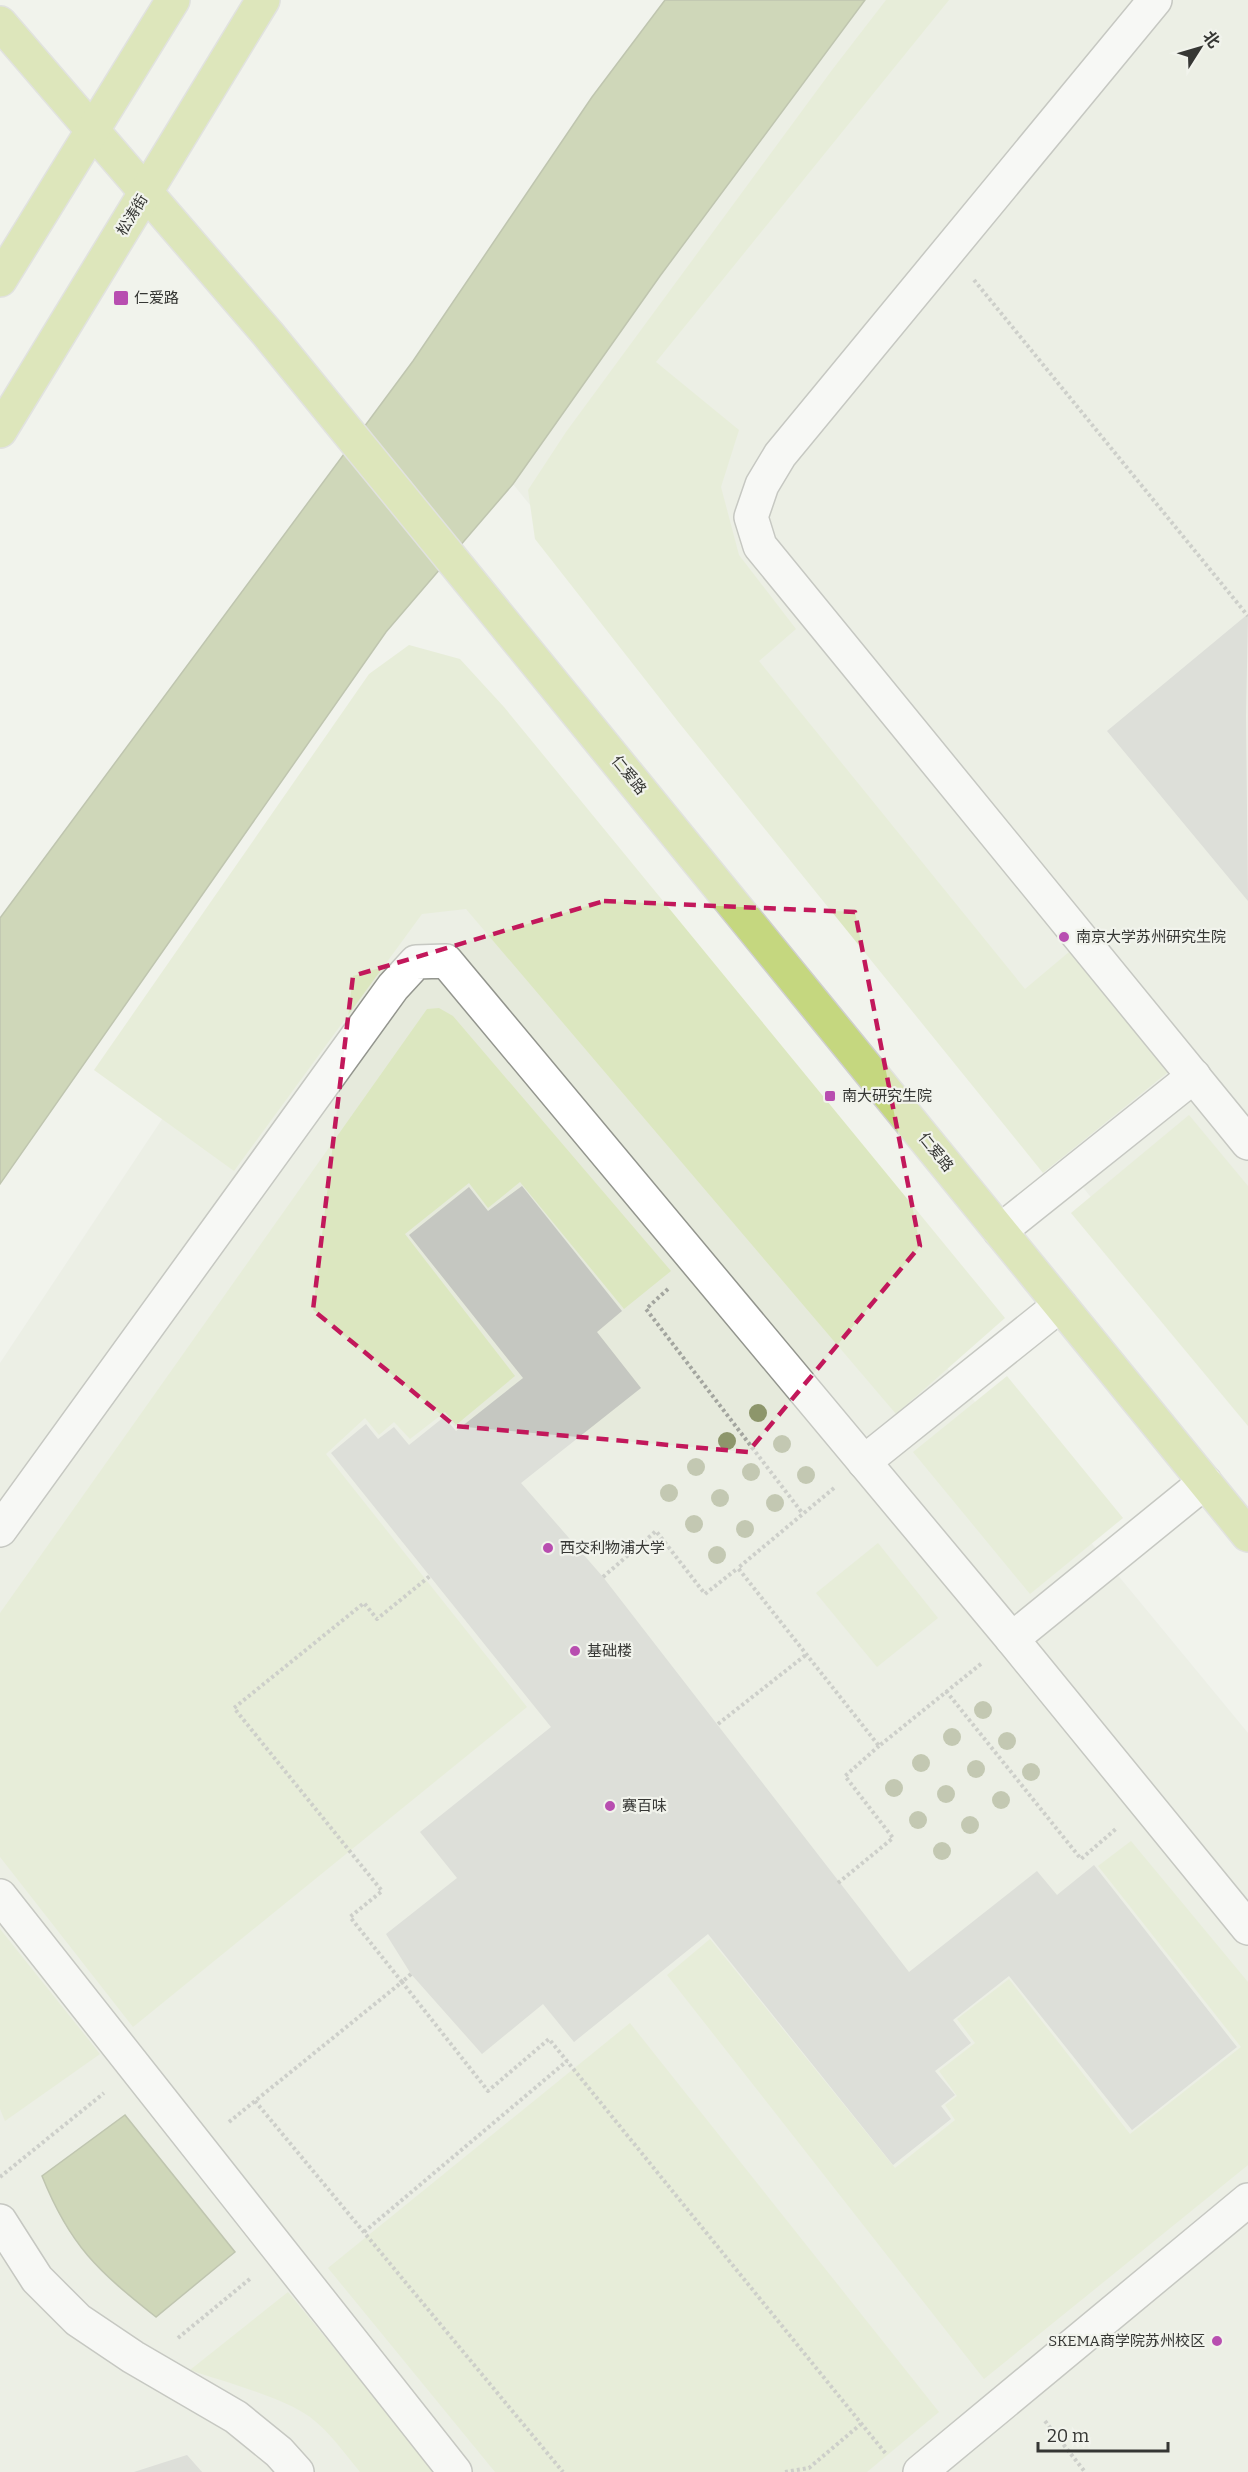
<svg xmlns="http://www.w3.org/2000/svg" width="1248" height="2472" viewBox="0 0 1248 2472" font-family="Bitter,'Noto Sans SC',serif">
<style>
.built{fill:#e6eadc}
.green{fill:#dce7c0}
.water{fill:#a6b57a;stroke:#848f65;stroke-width:1.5}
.building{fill:#c5c7c1}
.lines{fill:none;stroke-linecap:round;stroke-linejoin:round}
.minor-casing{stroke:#93958e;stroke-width:36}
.major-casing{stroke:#cfcfce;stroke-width:36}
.path{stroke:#a3a59f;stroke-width:4;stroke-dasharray:3 3;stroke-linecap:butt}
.minor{stroke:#fff;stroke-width:33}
.major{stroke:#c5d77f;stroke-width:33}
.tree{fill:#8d966b}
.marked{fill:none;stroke:#c2185b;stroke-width:4.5;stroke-dasharray:12 8;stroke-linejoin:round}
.poi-dot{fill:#b84eb0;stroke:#f1f3ec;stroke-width:2}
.labels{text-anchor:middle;stroke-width:4.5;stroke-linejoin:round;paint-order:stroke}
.street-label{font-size:15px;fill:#363734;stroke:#f1f3ec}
.poi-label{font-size:15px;fill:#363734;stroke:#f1f3ec;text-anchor:start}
</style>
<rect width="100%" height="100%" fill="#f1f3ec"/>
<g class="built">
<polygon points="865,0 1248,0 1248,1391 513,484 660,276"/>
<polygon points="514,843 1248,1733 1248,2472 0,2472 0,1363 333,862"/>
</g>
<g class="green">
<polygon points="886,0 949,0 656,362 739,430 721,487 739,555 796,629 759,661 1025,989 1069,952 1168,1072 1043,1173 680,724 535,539 528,490 566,432 832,70"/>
<polygon points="409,645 460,659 504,707 1005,1318 896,1414 466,909 422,914 234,1171 94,1070 369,674"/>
<polygon points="439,1008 453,1016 671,1271 624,1309 520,1182 488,1208 469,1183 405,1234 515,1376 456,1425 445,1412 410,1439 394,1422 379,1435 365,1418 326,1454 527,1707 133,2027 0,1857 0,1613 427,1009"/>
<polygon points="1189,1115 1248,1186 1248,1426 1071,1213"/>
<polygon points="1007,1376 1123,1518 1030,1594 913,1452"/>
<polygon points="878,1543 938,1618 877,1667 816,1593"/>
<polygon points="1131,1841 1248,1982 1248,2165 984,2379 667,1975 710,1939 895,2168 955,2120 945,2105 957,2096 939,2071 975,2043 957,2019 1009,1979 1130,2134 1241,2047 1098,1866"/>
<polygon points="0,1929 100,2054 5,2121 0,2109"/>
<polygon points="630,2023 939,2412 867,2472 495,2472 328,2268"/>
<path d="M288 2292 436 2472H360C344 2453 330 2432 310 2417 283 2397 224 2382 190 2370Z"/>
</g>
<g class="water">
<polygon points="665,0 865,0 660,276 513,484 386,632 0,1184 0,918 413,361 592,97"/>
<path d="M125 2115 235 2252 156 2317C98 2271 70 2246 42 2176Z"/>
</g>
<g class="building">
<polygon points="1248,614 1246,716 1248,901 1107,731"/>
<polygon points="522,1186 622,1311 597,1332 641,1388 521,1483 603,1577 909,1972 1037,1871 1057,1895 1094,1865 1237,2047 1132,2130 1009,1976 953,2020 971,2043 935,2071 955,2095 941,2106 951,2119 893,2165 708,1934 574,2042 543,2004 482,2054 411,1974 386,1934 457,1878 420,1832 551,1727 331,1453 366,1424 378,1439 394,1427 409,1445 444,1417 456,1431 523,1378 409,1235 469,1187 488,1211"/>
<polygon points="187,2455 202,2472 134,2472"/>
</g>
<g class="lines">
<g class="minor-casing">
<g id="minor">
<polyline points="1155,0 780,455 762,485 751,517 760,546 1248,1143"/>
<polyline points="1000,1231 1194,1076"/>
<polyline points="864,1462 1060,1305"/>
<polyline points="0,1530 393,987 416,962 446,961 1012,1639 1248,1928"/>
<polyline points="1012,1639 1205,1482"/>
<polyline points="0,1896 455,2472"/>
<polyline points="0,2221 37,2279 78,2320 133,2357 236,2417 279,2452 297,2472"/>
<polyline points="920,2472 1248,2200"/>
</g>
</g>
<g class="major-casing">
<g id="major">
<polyline points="0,23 268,334 1248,1535"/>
<polyline points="0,280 173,0"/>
<polyline points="0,431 263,0"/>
</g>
</g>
<g class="path">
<polyline points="974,280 1248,616"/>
<polyline points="668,1289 646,1309 803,1514"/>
<polyline points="834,1488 738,1568 879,1746 982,1663"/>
<polyline points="603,1577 656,1531 705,1594 738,1568"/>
<polyline points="946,1691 1081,1859 1117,1828"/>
<polyline points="718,1724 807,1654"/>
<polyline points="838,1883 893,1838 845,1776 879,1746"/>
<polyline points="411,1974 402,1982 350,1917 382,1891 234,1708 364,1603 377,1619 430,1576"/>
<polyline points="255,2101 563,2472"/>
<polyline points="229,2122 402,1982 488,2091 549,2039 886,2454"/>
<polyline points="0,2177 104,2093"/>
<polyline points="364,2232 567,2061"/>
<polyline points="178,2338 251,2278"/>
<polyline points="1045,2421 1085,2472"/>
<polyline points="785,2472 809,2468 861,2424"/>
</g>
<use href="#minor" class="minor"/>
<use href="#major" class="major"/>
</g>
<g class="tree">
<circle cx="758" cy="1413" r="9"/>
<circle cx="727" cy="1441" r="9"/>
<circle cx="782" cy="1444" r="9"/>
<circle cx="696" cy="1467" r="9"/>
<circle cx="751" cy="1472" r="9"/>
<circle cx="806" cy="1475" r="9"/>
<circle cx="669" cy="1493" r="9"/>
<circle cx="720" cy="1498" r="9"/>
<circle cx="775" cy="1503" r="9"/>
<circle cx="694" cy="1524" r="9"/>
<circle cx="745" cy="1529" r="9"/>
<circle cx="717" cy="1555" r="9"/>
<circle cx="983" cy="1710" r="9"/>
<circle cx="952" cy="1737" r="9"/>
<circle cx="1007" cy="1741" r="9"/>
<circle cx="921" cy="1763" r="9"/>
<circle cx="976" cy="1769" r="9"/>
<circle cx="1031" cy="1772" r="9"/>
<circle cx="894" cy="1788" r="9"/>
<circle cx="946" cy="1794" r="9"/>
<circle cx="1001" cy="1800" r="9"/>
<circle cx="918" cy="1820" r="9"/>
<circle cx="970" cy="1825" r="9"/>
<circle cx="942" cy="1851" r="9"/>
</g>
<path d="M0 0H1248V2472H0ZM604 901 855 912 920 1246 748 1452 455 1426 313 1310 353 976Z" fill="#f1f3ec" fill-opacity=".55" fill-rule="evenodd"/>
<path class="marked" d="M604 901 855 912 920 1246 748 1452 455 1426 313 1310 353 976Z"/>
<g class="poi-dot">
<rect x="113" y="290" width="16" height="16" rx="3"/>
<circle cx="1064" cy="937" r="6"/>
<rect x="824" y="1090" width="12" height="12" rx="3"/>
<circle cx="548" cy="1548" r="6"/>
<circle cx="575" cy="1651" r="6"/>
<circle cx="610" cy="1806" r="6"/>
<circle cx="1217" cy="2341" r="6"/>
</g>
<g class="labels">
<g class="street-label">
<text transform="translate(132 215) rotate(-59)" y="5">松涛街</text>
<text transform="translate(629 775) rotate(51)" y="5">仁爱路</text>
<text transform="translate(936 1152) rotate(51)" y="5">仁爱路</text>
</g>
<g class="poi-label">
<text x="134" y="303">仁爱路</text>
<text x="1076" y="942">南京大学苏州研究生院</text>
<text x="842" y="1101">南大研究生院</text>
<text x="560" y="1553">西交利物浦大学</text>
<text x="587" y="1656">基础楼</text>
<text x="622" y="1811">赛百味</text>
<text x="1205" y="2346" text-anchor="end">SKEMA商学院苏州校区</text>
</g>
</g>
<g transform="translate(1200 48) rotate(53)" stroke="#f1f3ec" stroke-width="4.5" paint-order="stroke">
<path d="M0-4.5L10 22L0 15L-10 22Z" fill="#363734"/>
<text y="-9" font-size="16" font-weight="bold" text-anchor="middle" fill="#363734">北</text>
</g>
<path d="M1038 2442v9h130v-9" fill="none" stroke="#363734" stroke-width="3"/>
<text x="1047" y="2442" font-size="18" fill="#363734" stroke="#f1f3ec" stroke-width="4.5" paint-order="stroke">20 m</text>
</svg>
